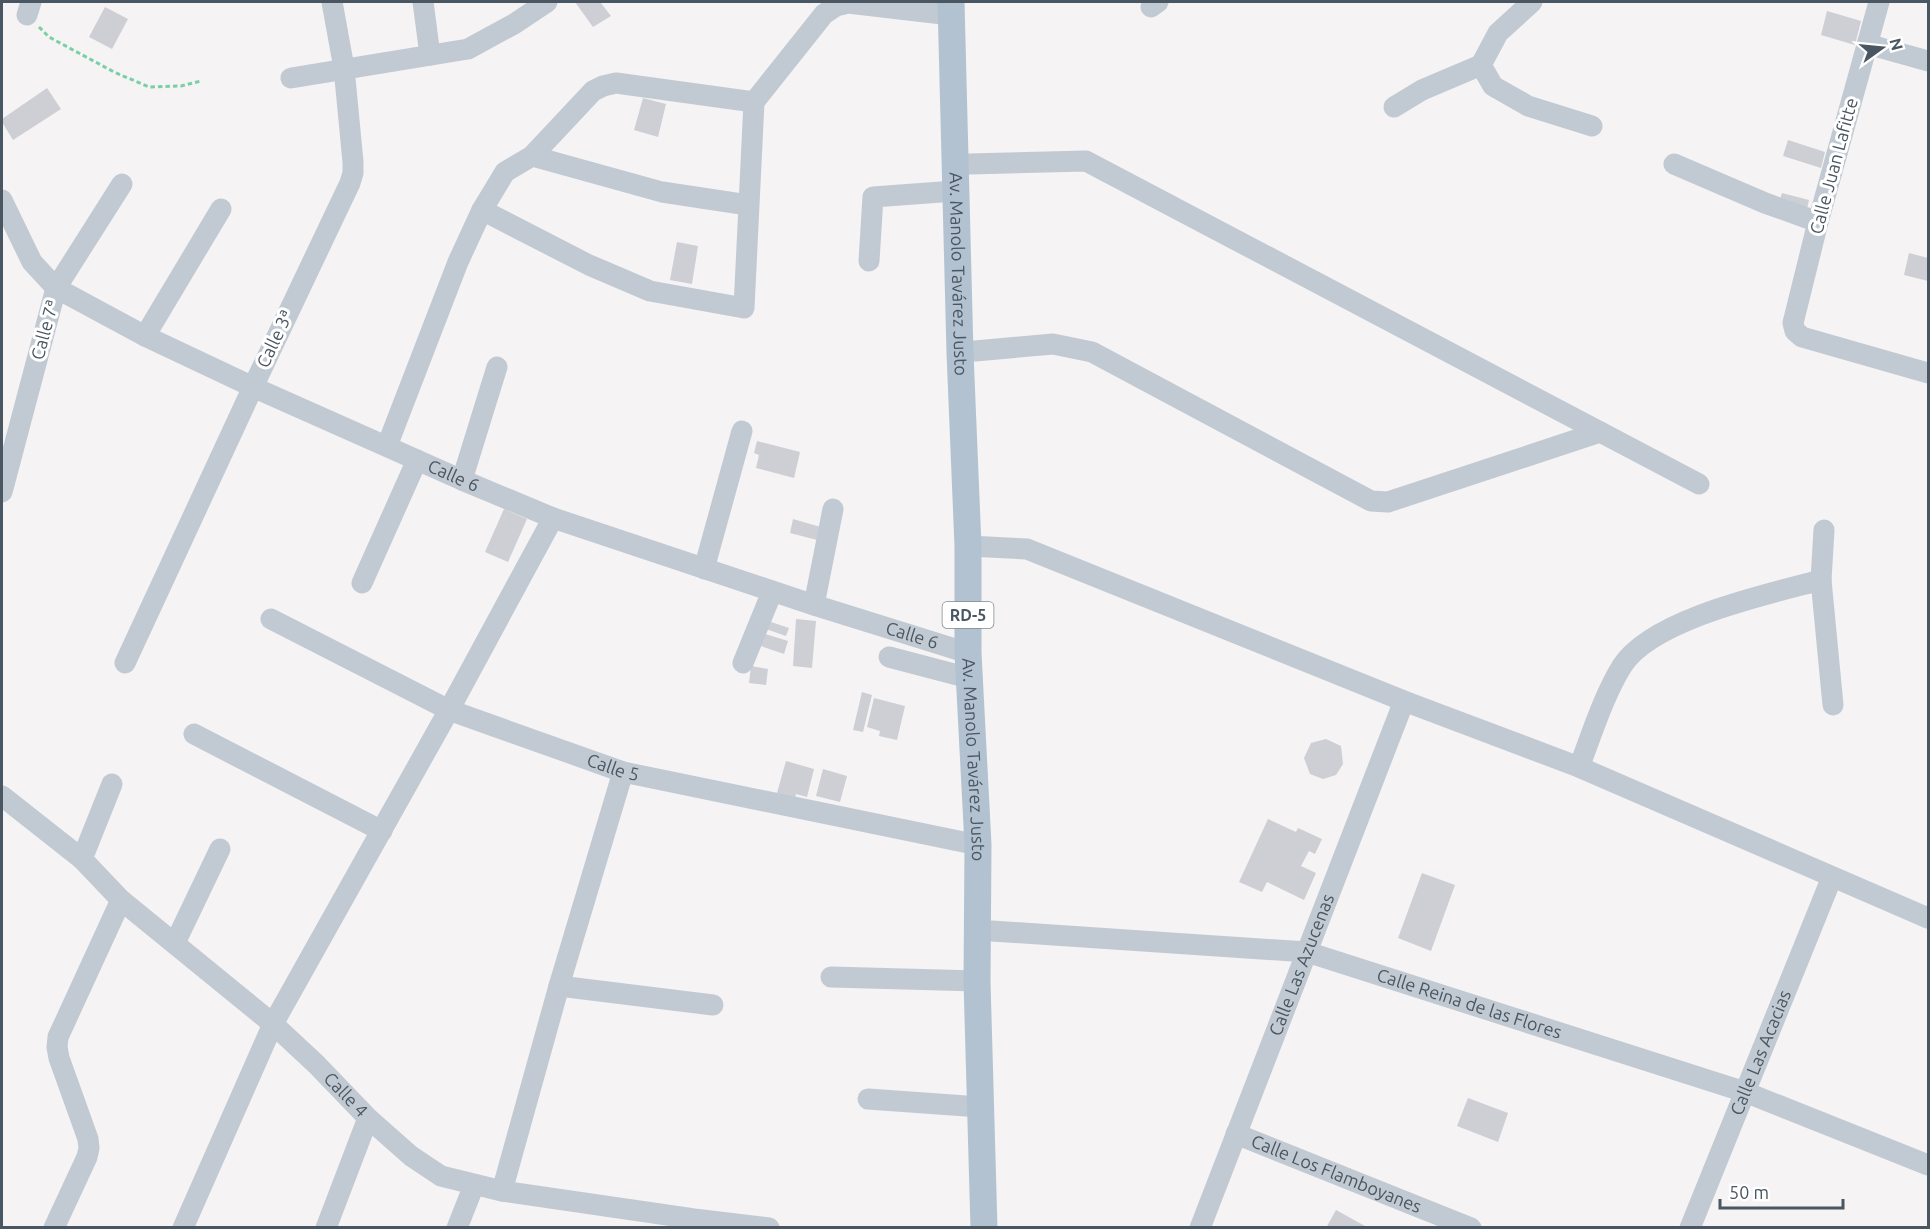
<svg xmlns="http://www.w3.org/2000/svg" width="1930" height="1229" viewBox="0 0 1930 1229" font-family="Ubuntu,sans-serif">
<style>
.building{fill:#cdcfd5}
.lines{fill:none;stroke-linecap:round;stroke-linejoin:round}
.path{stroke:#7ad0a6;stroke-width:3;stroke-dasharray:4.5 3;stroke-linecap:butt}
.minor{stroke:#c1cad2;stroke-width:21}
.major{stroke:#b3c2d1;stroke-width:27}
.labels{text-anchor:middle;stroke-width:6;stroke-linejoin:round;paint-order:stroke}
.shield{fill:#fff;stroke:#808990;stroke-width:1.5}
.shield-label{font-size:16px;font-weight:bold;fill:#4a5661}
.street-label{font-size:18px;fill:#4a5661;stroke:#fff}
</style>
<rect width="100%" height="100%" fill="#f5f3f3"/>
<g class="building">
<polygon points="575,2 600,2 611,16 593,27"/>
<polygon points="105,7 128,19 112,49 89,37"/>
<polygon points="1827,11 1861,21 1855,45 1821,35"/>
<polygon points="47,88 61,109 13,140 2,122 2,119"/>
<polygon points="643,98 666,104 658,137 634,130"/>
<polygon points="1788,140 1825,152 1821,168 1783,156"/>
<polygon points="1782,193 1809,200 1806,213 1778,206"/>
<polygon points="677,242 698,246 692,284 670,280"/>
<polygon points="1909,253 1928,258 1928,281 1904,275"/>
<polygon points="757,441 800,452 794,478 756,468 759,455 754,453"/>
<polygon points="504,509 527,519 508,562 485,552"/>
<polygon points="793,519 824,528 821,541 790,533"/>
<polygon points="796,619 816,621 812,668 793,666"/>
<polygon points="765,620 789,628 786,636 763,628"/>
<polygon points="759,632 788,641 784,654 755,644"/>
<polygon points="751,666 768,669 766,685 749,683"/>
<polygon points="862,692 872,695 863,732 853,730"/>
<polygon points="874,698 905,706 897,740 879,736 880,731 867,727"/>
<polygon points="1326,739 1341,746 1343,764 1336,775 1323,779 1310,774 1304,758 1311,743"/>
<polygon points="786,761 814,769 807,797 796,794 795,798 777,793"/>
<polygon points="823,769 847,776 840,802 816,796"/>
<polygon points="1268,819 1296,832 1298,828 1322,839 1315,854 1309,851 1301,866 1316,873 1304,900 1267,882 1262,892 1239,882"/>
<polygon points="1422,873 1455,885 1431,951 1398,938"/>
<polygon points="1468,1098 1508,1113 1498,1142 1457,1126"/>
<polygon points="1336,1210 1365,1226 1364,1228 1326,1228"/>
</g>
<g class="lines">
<polyline class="path" points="39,27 49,37 114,72 149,87 181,86 201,81"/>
<g class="minor">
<polyline points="423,2 430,55"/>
<polyline points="1532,2 1498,33 1481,65 1493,86 1528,106 1592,126"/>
<polyline points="1879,2 1818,222 1793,323 1795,331 1802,337 1928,373"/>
<polyline points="1151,7 1158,2"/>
<polyline points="27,15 31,2"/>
<polyline points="1867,44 1928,61"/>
<polyline points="291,78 468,49 514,24 547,2"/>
<polyline points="1394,107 1422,90 1481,65"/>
<polyline points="532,156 662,192 748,205"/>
<polyline points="969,164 1086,161 1699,484"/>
<polyline points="1674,164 1765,203 1818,222"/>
<path id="s1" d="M2 200 32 262 56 288 145 336 253 387 462 480 553 518 814 605 968 653"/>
<polyline points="482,210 589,265 650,291 744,308 754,102 824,14 836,6 848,3 951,15"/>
<polyline points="869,261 873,197 955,191"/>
<polyline points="145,336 221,209"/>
<polyline points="975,351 1053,344 1092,352 1371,501 1388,502 1600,432"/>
<polyline points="387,446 458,262 482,210 505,172 532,156 593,91 603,86 616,83 754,102"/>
<polyline points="462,480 497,367"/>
<polyline points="2,492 56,288 122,184"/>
<polyline points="1824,530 1821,580 1833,705"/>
<polyline points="968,546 1027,549 1404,701 1579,767 1928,918"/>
<polyline points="704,569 742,431"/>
<polyline points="362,583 417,460"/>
<polyline points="814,605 833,509"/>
<path id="s2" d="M271 619 449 710 623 772 978 845"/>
<polyline points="889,657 969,678"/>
<polyline points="125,663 253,387 350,183 353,173 353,162 344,68 332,2"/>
<polyline points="743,663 772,592"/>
<polyline points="194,734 382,831"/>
<path d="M1579 767C1592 734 1603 697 1622 666 1652 619 1768 594 1821 580"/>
<path id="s3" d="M2 796 82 859 121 900 273 1024 316 1064 368 1118 411 1156 441 1176 502 1191 694 1219 769 1228"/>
<polyline points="82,859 112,784"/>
<path id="s4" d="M992 931 1307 952 1745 1092 1928 1165"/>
<polyline points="175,943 220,849"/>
<polyline points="831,977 977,981"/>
<polyline points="559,986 713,1005"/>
<polyline points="868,1099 980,1107"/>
<path id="s5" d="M1236 1134 1471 1228"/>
<polyline points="502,1191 559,986 623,772"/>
<polyline points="54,1228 87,1157 89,1148 88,1139 59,1058 57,1047 58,1037 121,900"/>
<polyline points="183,1228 273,1024 449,710 553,518"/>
<polyline points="326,1228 368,1118"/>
<polyline points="457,1228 474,1185"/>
<path id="s6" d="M1200 1228 1404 701"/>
<path id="s7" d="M1690 1228 1832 877"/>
</g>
<path class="major" id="s8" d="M951 2 960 353 968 546V653L978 845 977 981 984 1228"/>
</g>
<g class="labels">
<rect class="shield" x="942.5" y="602" width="51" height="26" rx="4.5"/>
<g class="shield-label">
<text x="968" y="621">RD-5</text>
</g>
<g class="street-label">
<text transform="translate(1834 166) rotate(-75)" y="6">Calle Juan Lafitte</text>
<text dy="6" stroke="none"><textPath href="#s8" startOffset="272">Av. Manolo Tavárez Justo</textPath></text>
<text transform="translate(45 330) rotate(-75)" y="6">Calle 7ª</text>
<text transform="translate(275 339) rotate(-65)" y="6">Calle 3ª</text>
<text dy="6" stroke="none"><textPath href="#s1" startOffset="544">Calle 6</textPath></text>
<text dy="6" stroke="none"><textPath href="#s1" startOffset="1030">Calle 6</textPath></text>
<text dy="6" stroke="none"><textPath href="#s8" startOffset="758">Av. Manolo Tavárez Justo</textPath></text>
<text dy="6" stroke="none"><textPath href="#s2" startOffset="374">Calle 5</textPath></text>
<text dy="6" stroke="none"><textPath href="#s6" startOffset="282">Calle Las Azucenas</textPath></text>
<text dy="6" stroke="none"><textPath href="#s4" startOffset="486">Calle Reina de las Flores</textPath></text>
<text dy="6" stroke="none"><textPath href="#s7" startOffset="189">Calle Las Acacias</textPath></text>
<text dy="6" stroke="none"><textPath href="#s3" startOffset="456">Calle 4</textPath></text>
<text dy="6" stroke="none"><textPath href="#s5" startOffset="108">Calle Los Flamboyanes</textPath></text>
</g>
</g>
<rect width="1930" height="1229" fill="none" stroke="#4a5661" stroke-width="6"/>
<g transform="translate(1882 48) rotate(75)" stroke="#ffffff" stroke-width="4.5" paint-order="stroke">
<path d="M0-4.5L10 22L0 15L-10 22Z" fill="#4a5661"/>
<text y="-9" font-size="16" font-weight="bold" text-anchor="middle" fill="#4a5661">N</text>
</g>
<path d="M1720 1199v9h123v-9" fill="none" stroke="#4a5661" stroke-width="3"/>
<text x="1729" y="1199" font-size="18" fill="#4a5661" stroke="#ffffff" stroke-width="4.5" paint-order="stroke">50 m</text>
</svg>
